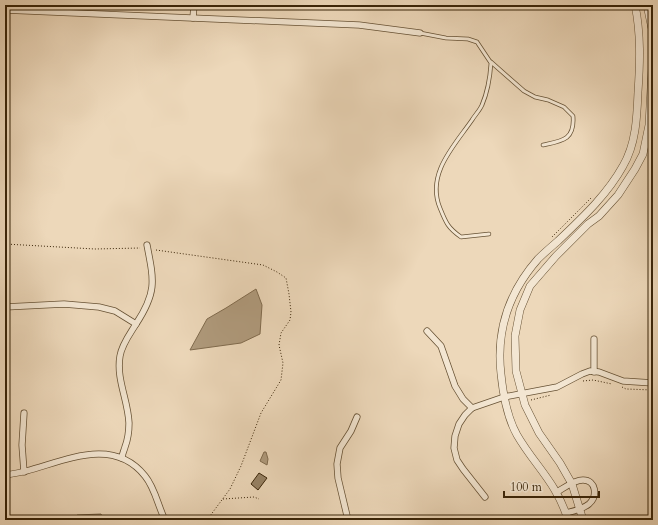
<svg xmlns="http://www.w3.org/2000/svg" width="658" height="525" viewBox="0 0 658 525" font-family="Cardo,serif">
<style>
.water{fill:#b09b7d;stroke:#806b4e}
.building{fill:#978265;stroke:#392408}
.lines{fill:none;stroke-linecap:round;stroke-linejoin:round}
.service-casing{stroke:#665134;stroke-width:4.5}
.minor-casing{stroke:#665134;stroke-width:7}
.tertiary-casing{stroke:#665134;stroke-width:8}
.path{stroke:#392408;stroke-width:1;stroke-dasharray:1 2;stroke-linecap:butt}
.service{stroke:#f3e6d2;stroke-width:3}
.minor{stroke:#f3e6d2;stroke-width:5.5}
.tertiary{stroke:#f3e6d2;stroke-width:7}
</style>
<rect width="100%" height="100%" fill="#edd8ba"/>
<filter id="stains"><feTurbulence type="fractalNoise" baseFrequency=".005" numOctaves="4"/><feColorMatrix values="0 0 0 0 .2 0 0 0 0 .09 0 0 0 0 .02 0 0 0 .5 -.17"/></filter>
<radialGradient id="worn" r=".72"><stop offset=".6" stop-color="#630" stop-opacity="0"/><stop offset="1" stop-color="#630" stop-opacity=".3"/></radialGradient>
<g class="water">
<polygon points="256,289 262,305 260,334 241,343 190,350 207,319 226,308"/>
<polygon points="264,452 266,452 268,459 267,465 260,461"/>
<polygon points="101,514 104,520 79,520 77,515"/>
</g>
<polygon class="building" points="259,473 267,478 258,490 251,484"/>
<g class="lines">
<g class="service-casing">
<g id="service">
<path d="M420 33 446 38 468 39 477 42 491 63C490 78 488 91 482 105 480 110 475 115 472 120 454 146 426 174 440 208 446 223 448 228 461 237L489 234"/>
<path d="M491 62 524 91 535 97 548 100 564 107 573 116C575 140 562 141 543 145"/>
</g>
</g>
<g class="minor-casing">
<g id="minor">
<polyline points="5,10 359,25 420,33"/>
<polyline points="193,18 194,5"/>
<polyline points="5,307 64,304 99,307 115,311 136,324"/>
<polyline points="427,331 441,346 455,386 463,399 472,408"/>
<polyline points="594,339 594,372"/>
<polyline points="24,413 22,445 24,472"/>
<path d="M122 458C122 454 124 451 125 447 128 439 129 431 129 423 128 400 116 379 120 356 122 344 130 334 136 324 157 292 154 281 147 245"/>
<path d="M5 475C12 474 19 473 26 471 65 461 113 436 145 476 155 488 158 506 165 520"/>
<path d="M557 492C564 488 574 480 583 480 596 480 598 496 589 504 583 509 574 511 566 513"/>
<polyline points="485,497 463,469 457,460 454,448 455,436 459,424 465,415 472,408 504,397 557,387 582,374 590,371 599,372 623,381 653,383"/>
<polyline points="348,520 338,478 337,464 340,448 351,431 357,417"/>
</g>
</g>
<g class="tertiary-casing">
<g id="tertiary">
<path d="M568 520C557 483 535 466 517 435 507 417 503 394 501 374 496 331 509 292 538 259 544 253 551 247 558 241 582 218 607 195 623 166 636 144 637 117 638 92 640 63 641 34 635 5"/>
<polyline points="583,520 572,484 560,463 539,433 525,405 516,371 515,336 520,310 530,286 556,256 588,224 599,216 618,195 635,169 643,154 649,125 653,51 652,29 647,5"/>
</g>
</g>
<g class="path">
<polyline points="552,237 592,197"/>
<polyline points="5,244 95,249 140,248"/>
<polyline points="156,250 263,265 277,272 286,278 289,294 291,312 290,320 281,333 279,345 283,363 281,380 261,413 241,466 230,489 207,520"/>
<polyline points="583,381 593,380 612,384"/>
<polyline points="622,387 626,389 653,390"/>
<polyline points="531,400 551,395"/>
<polyline points="223,499 254,497 259,499"/>
</g>
<use href="#service" class="service"/>
<use href="#minor" class="minor"/>
<use href="#tertiary" class="tertiary"/>
</g>
<rect width="658" height="525" fill="none" stroke="#edd8ba" stroke-width="20"/>
<rect x="6" y="6" width="646" height="513" fill="none" stroke="#392408" stroke-width="2"/>
<rect x="10" y="10" width="638" height="505" fill="none" stroke="#392408"/>
<path d="M504 491v6h95v-6" fill="none" stroke="#392408" stroke-width="2"/>
<text x="510" y="491" font-size="12" fill="#392408" stroke="#f3e6d2" stroke-width="3" paint-order="stroke">100 m</text>
<rect width="100%" height="100%" filter="url(#stains)"/>
<rect width="100%" height="100%" fill="url(#worn)"/>
</svg>
